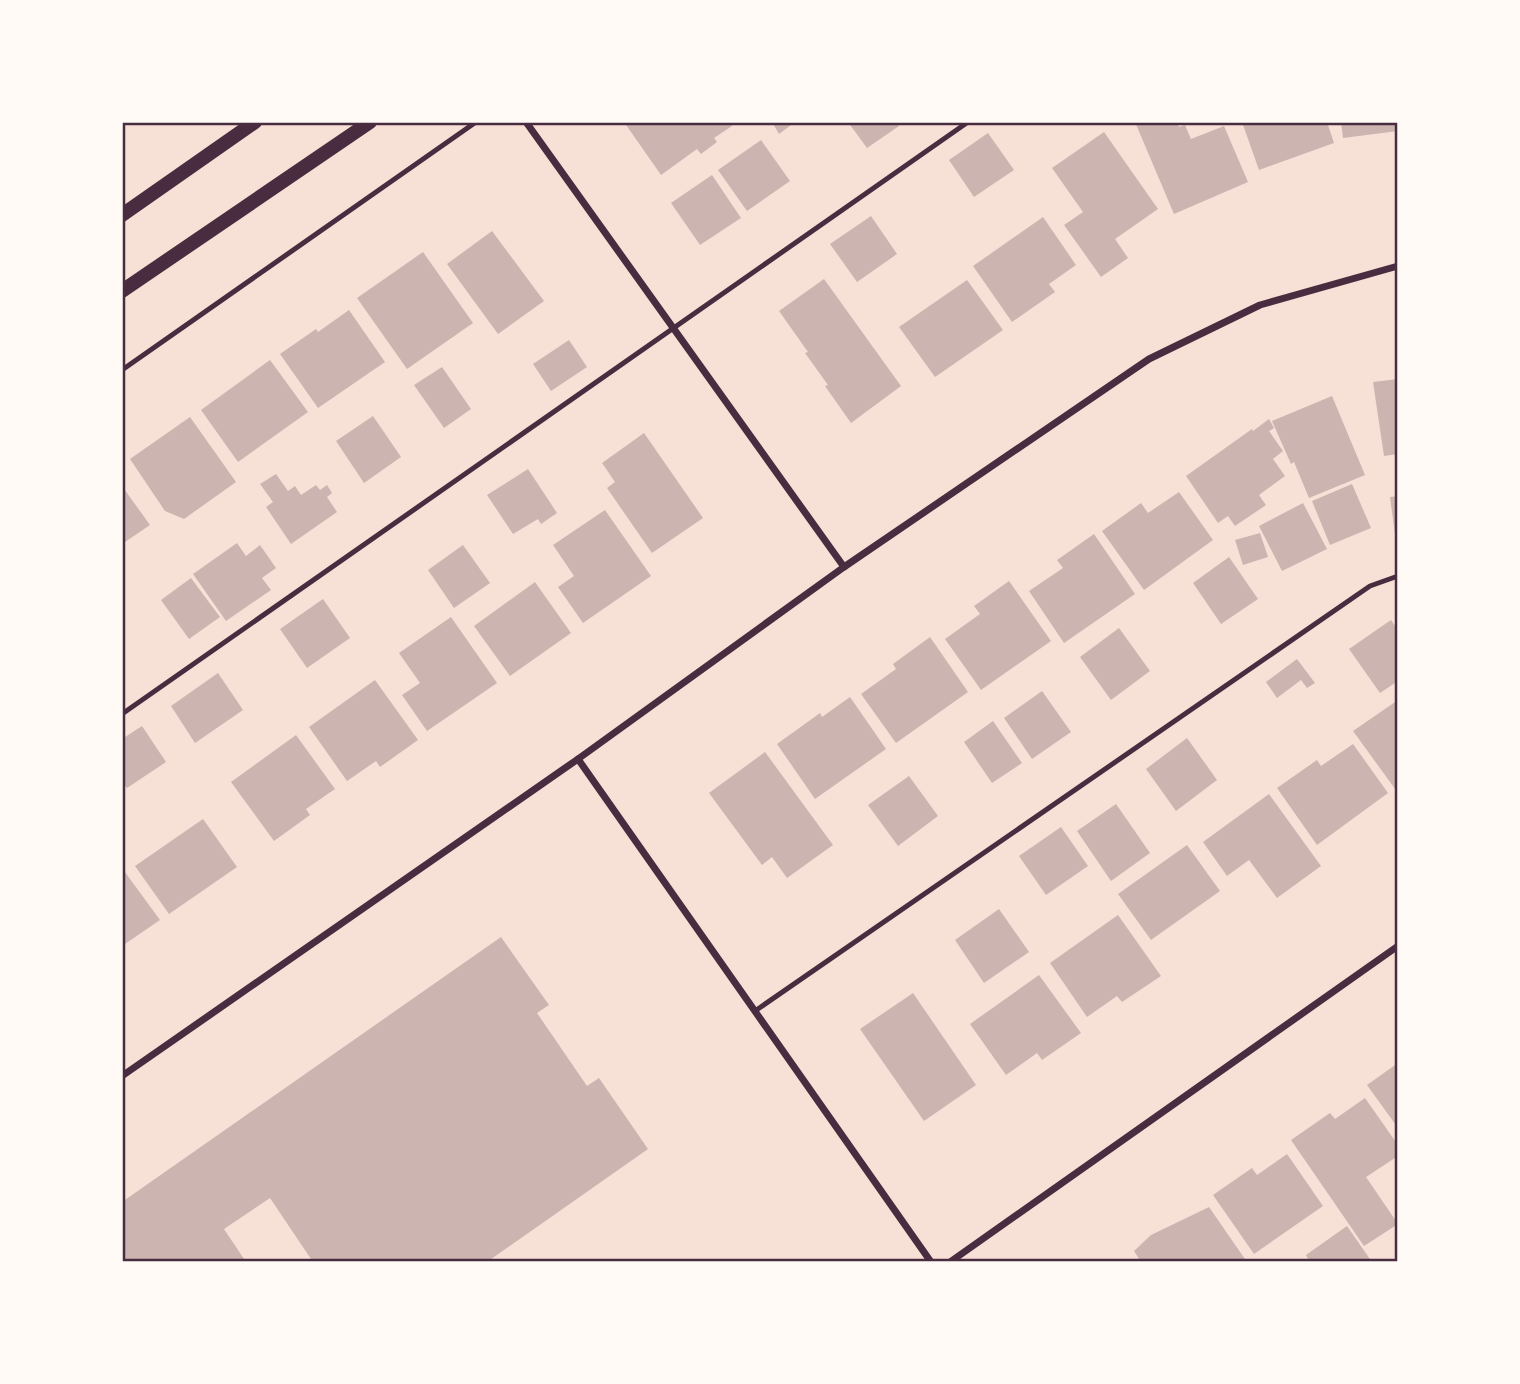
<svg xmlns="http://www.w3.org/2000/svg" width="1520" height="1384" viewBox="0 0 1520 1384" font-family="'Sofia Sans Condensed',sans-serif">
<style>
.building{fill:#ccb4b1}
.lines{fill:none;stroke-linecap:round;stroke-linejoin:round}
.service{stroke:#4a2c40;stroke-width:5}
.minor{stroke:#4a2c40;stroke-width:7}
.secondary{stroke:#4a2c40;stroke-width:14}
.neatline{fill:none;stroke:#4a2c40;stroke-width:2.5}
</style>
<rect width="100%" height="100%" fill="#f7e1d7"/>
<g class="building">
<polygon points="624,122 729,122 732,126 714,138 717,142 701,154 697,149 661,175"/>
<polygon points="772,122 795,122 779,134"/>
<polygon points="848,122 897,122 899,126 867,148"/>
<polygon points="1135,122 1177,122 1179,127 1185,125 1191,139 1224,126 1248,182 1174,214"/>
<polygon points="1242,122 1327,122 1334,143 1259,170"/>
<polygon points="1341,122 1398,122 1398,131 1343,138"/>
<polygon points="1104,132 1158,209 1115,239 1128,258 1101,277 1064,225 1083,212 1052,168"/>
<polygon points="988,133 1014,170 974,197 949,160"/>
<polygon points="761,140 790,181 747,211 718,170"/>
<polygon points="712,175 741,218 700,245 671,203"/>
<polygon points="871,216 897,254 857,282 830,244"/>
<polygon points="1043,217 1076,265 1049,284 1055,292 1012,322 973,266"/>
<polygon points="492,231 544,301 498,334 447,264"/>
<polygon points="423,252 473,323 407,369 357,298"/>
<polygon points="824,279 901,386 851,423 825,386 828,385 805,353 808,352 779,311"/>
<polygon points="967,280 1003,330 935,377 899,327"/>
<polygon points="349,310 385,362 318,408 280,354 316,329 318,332"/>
<polygon points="569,340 587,367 551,391 533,364"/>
<polygon points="270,360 308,412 238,462 201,410"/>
<polygon points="442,367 471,409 444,428 414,385"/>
<polygon points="1398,379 1398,454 1384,456 1373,382"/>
<polygon points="1332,396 1365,475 1309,498 1294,462 1291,464 1272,421"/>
<polygon points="373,416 401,457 364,483 336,441"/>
<polygon points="190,417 236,482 184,519 165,511 130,459"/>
<polygon points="1269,419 1274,428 1269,431 1283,451 1273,459 1285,476 1259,495 1266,505 1235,526 1228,516 1218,523 1186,476 1252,429 1253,431"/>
<polygon points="644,433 703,518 652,553 607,488 615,482 602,463"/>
<polygon points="528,469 557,513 541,524 538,519 513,534 487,495"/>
<polygon points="276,474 288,491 295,486 301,495 316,485 320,490 327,485 332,493 327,497 337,512 291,544 266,507 273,502 260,484"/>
<polygon points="1352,484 1371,528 1330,545 1312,501"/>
<polygon points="122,486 150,525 122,544"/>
<polygon points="1179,492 1213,540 1144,590 1102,531 1141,503 1148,513"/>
<polygon points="1398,496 1398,542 1396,542 1390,497"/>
<polygon points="1303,503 1327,549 1282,571 1259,526"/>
<polygon points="605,510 651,576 583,623 558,587 574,576 553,545"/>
<polygon points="1260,533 1268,557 1243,565 1235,540"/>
<polygon points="1094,534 1135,594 1064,643 1029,591 1063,568 1057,560"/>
<polygon points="237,543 246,556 260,545 276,568 262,578 271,590 226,621 193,574"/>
<polygon points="463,545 490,583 454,608 428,570"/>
<polygon points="1229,557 1258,599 1221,624 1193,583"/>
<polygon points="191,578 220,617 189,639 161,600"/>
<polygon points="1009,581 1051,641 981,690 945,639 980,614 974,606"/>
<polygon points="535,582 571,633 510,676 474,626"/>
<polygon points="323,599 350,638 307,668 280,629"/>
<polygon points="451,617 497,683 427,731 402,695 420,683 399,653"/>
<polygon points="1391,620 1398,630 1398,681 1380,693 1349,649"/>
<polygon points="1119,628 1150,671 1111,700 1080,657"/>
<polygon points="930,637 968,692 896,743 861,694 896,669 893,664"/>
<polygon points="1297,659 1315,683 1307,688 1301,680 1277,698 1266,682"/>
<polygon points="218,673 243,710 195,743 171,706"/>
<polygon points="375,680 418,740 380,767 376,761 347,781 309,727"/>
<polygon points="1042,691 1071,732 1032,759 1004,718"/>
<polygon points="850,697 886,749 815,799 777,744 820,713 822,717"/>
<polygon points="1398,700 1398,793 1353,731"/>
<polygon points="993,721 1022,763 992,783 964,742"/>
<polygon points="142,726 166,762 127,788 122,782 122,739"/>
<polygon points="296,735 335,789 306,809 310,815 274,841 231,782"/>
<polygon points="1187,738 1217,780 1176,811 1146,769"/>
<polygon points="1353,744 1388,793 1317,845 1277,788 1317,760 1321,766"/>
<polygon points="765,752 833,845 787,878 772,857 762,865 709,793"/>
<polygon points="909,776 938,816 898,846 868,805"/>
<polygon points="1269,794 1321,866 1277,898 1249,860 1227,876 1203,842"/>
<polygon points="1116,804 1150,853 1111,881 1077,831"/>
<polygon points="203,819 237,867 169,914 135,866"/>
<polygon points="1061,827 1088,866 1046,895 1019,856"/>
<polygon points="1187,845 1220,891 1151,940 1118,894"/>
<polygon points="122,868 160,920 122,946"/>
<polygon points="999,909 1029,952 984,983 955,940"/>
<polygon points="1118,915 1161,976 1122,1002 1117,996 1087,1017 1050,963"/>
<polygon points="501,937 549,1005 537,1013 587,1086 599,1078 648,1149 487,1262 313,1262 270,1198 224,1229 246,1262 122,1262 122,1202"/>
<polygon points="1039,975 1081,1033 1042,1060 1037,1053 1006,1075 970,1024"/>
<polygon points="913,993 976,1085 924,1121 860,1029"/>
<polygon points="1398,1063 1398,1128 1367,1085"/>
<polygon points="1365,1098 1398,1145 1398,1156 1366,1177 1398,1224 1364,1246 1291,1140 1330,1113 1335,1119"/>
<polygon points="1287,1154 1323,1206 1254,1254 1213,1195 1252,1168 1257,1175"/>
<polygon points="1209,1207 1247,1262 1141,1262 1134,1251 1151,1235"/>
<polygon points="1347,1226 1372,1262 1310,1262 1306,1255"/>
</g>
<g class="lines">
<g class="service">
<polyline points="122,370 476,122"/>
<polyline points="122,714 968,122"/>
<polyline points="755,1011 1370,586 1398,576"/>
</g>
<g class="minor">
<polyline points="526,122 844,567"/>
<polyline points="578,759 931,1262"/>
<polyline points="122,1076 578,759 844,567 1149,359 1260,305 1398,266"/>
<polyline points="950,1262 1398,946"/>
</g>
<g class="secondary">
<polyline points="122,215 255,122"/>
<polyline points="122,291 370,122"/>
</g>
</g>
<rect width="1520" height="1384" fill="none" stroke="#fffaf5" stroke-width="248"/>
<rect x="124" y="124" width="1272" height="1136" class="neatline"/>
</svg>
